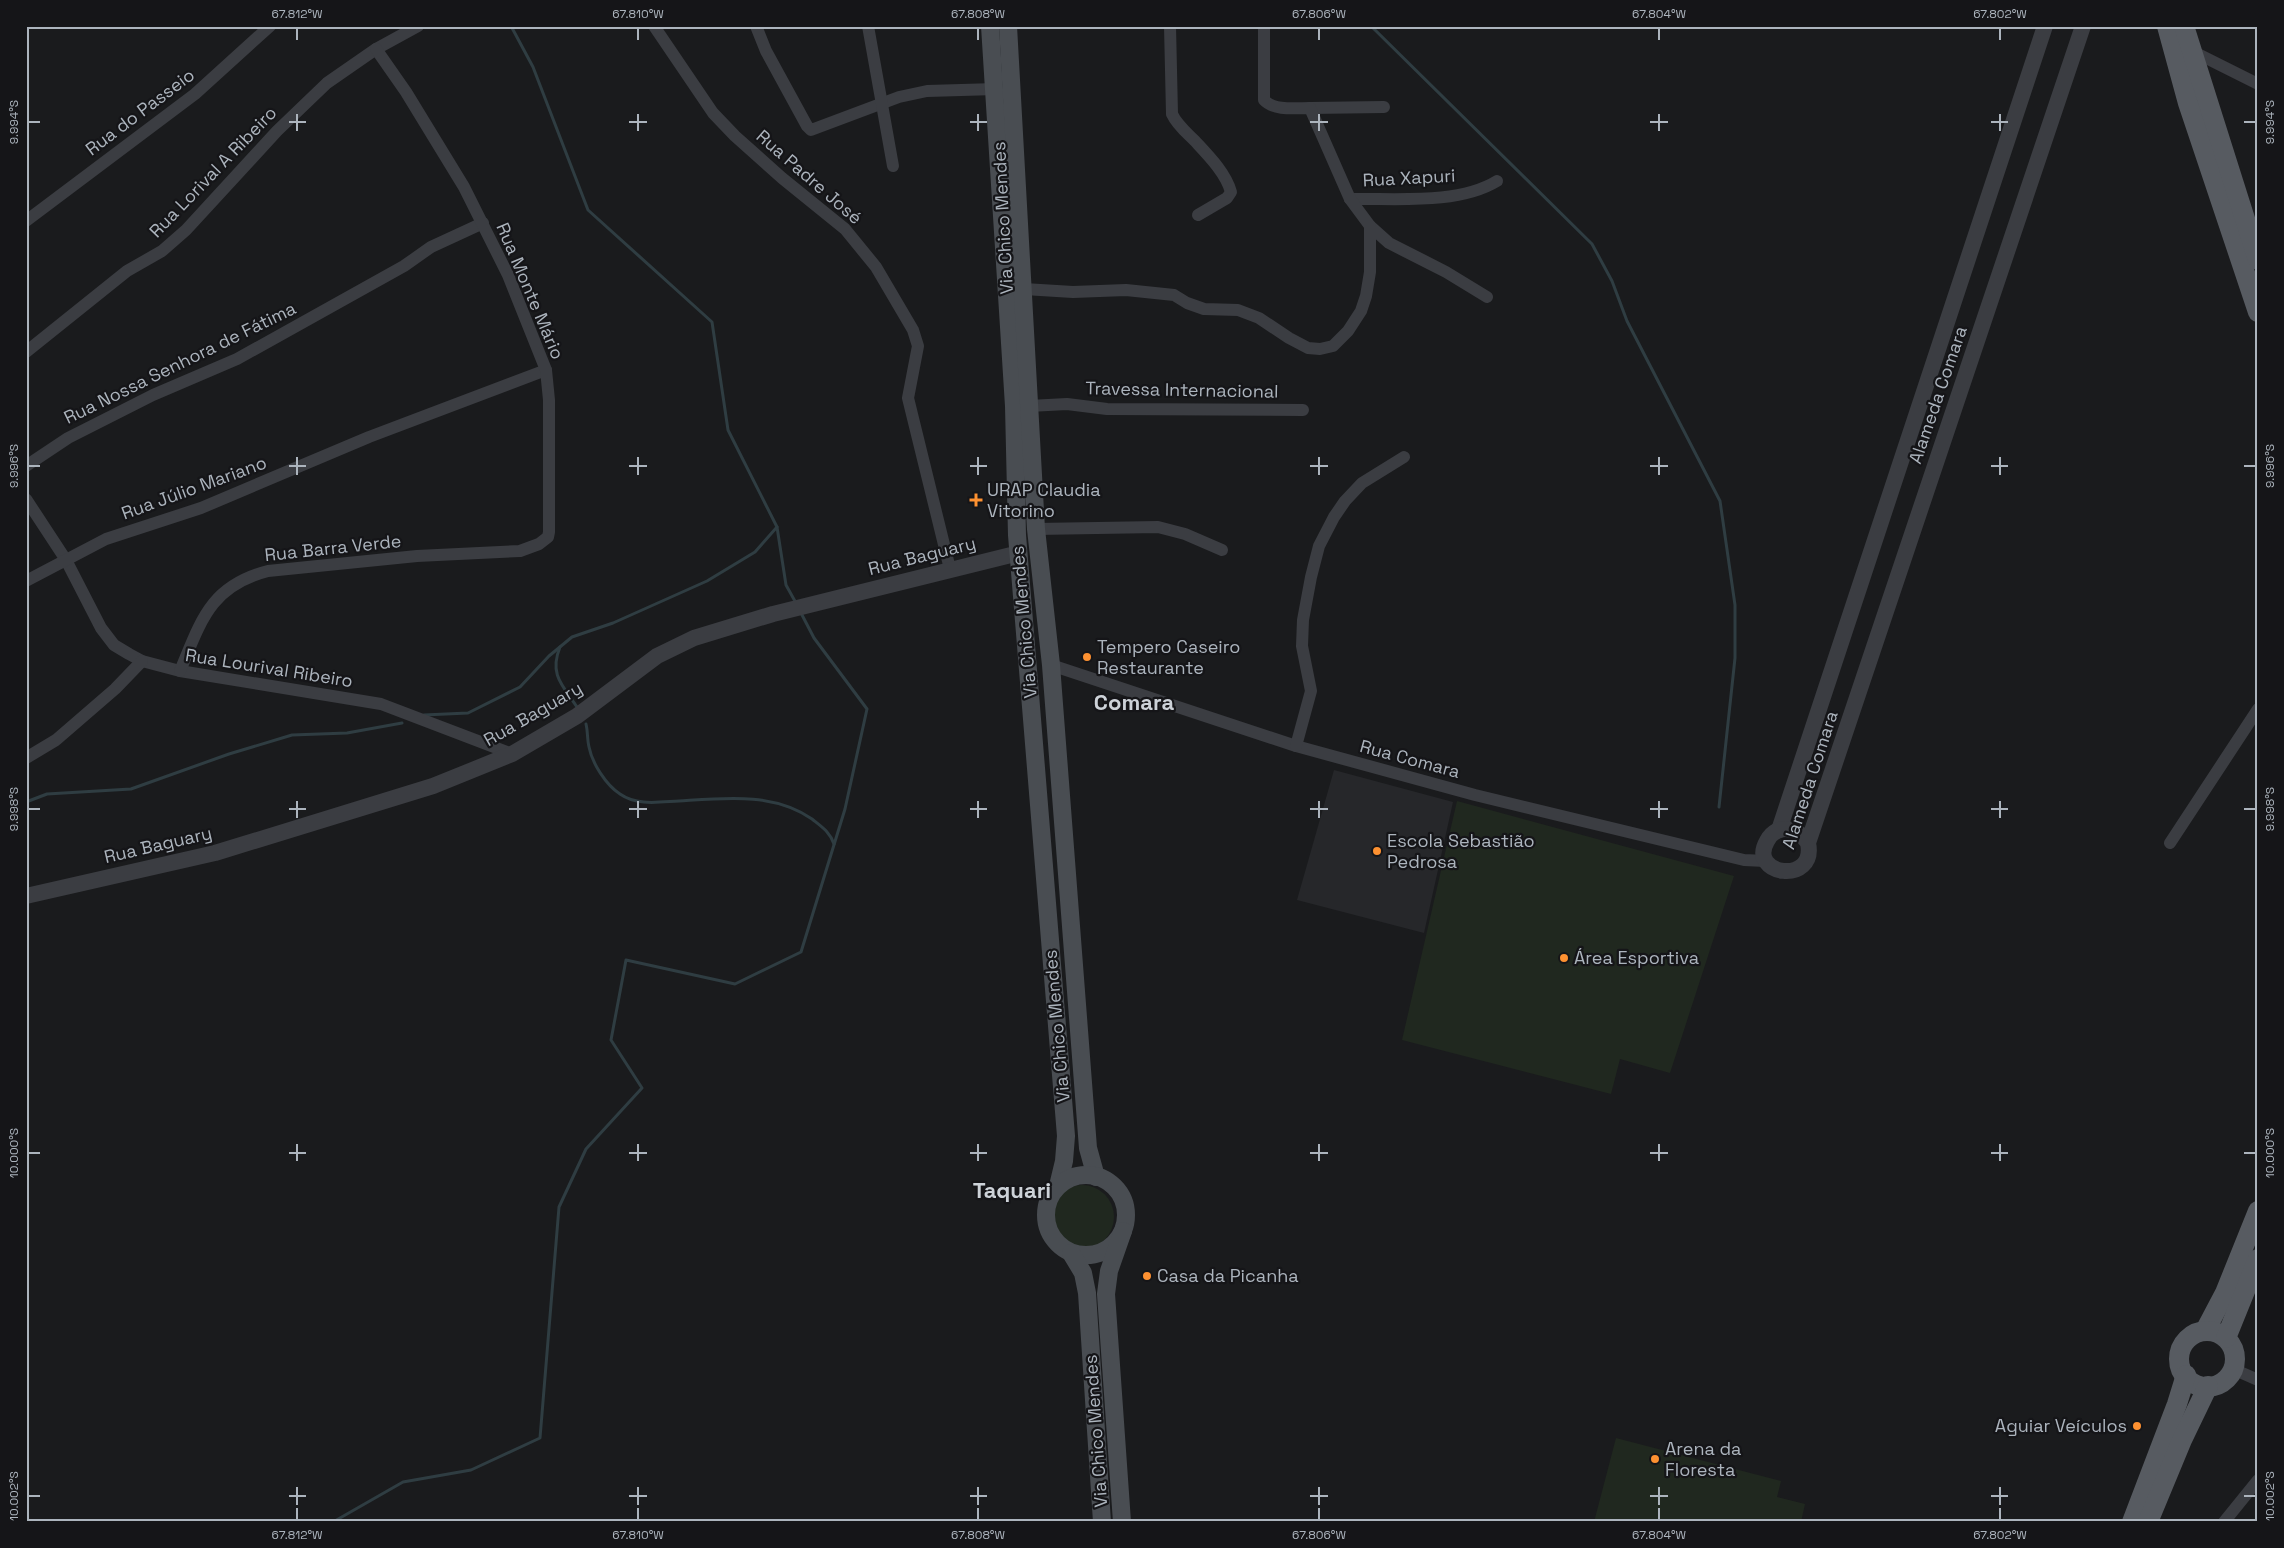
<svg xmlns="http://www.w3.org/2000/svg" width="2284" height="1548" viewBox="0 0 2284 1548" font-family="'Space Grotesk',sans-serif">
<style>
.built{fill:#26272a}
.green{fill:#20281f}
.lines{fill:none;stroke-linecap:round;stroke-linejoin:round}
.stream{stroke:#2f3d42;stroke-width:3}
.minor{stroke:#3b3d42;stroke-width:12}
.tertiary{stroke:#3b3d42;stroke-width:16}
.secondary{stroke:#494d52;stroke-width:18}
.primary{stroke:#575b61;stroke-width:20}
.ticks{fill:none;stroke:#acb4bd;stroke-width:2}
.poi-dot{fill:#fd9131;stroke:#151518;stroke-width:2}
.labels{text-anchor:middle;stroke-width:4.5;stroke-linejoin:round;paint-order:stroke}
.street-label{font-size:18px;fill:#acb4bd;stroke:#151518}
.poi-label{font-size:18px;fill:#acb4bd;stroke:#151518;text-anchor:start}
.district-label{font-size:22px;font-weight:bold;fill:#cdd2d8;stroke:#151518}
.neatline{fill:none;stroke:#acb4bd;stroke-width:2}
.ticks-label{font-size:12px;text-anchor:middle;fill:#acb4bd}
</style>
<rect width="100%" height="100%" fill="#1a1b1d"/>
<polygon class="built" points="1334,770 1453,802 1424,933 1297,900"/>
<g class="green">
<polygon points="1457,801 1734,876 1670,1073 1620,1059 1611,1094 1402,1040"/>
<circle cx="1082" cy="1217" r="32"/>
<polygon points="1616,1438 1781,1481 1777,1497 1805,1504 1801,1522 1594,1522"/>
</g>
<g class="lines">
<g class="stream">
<polyline points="511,26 533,67 588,210 712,322 728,430 777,527 786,585 796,603"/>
<polyline points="1371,26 1592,244 1612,281 1627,321 1720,501 1735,605 1735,658 1719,807"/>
<path d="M560 647C549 674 562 685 577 707"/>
<polyline points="424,715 468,713 520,687 549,656 572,637 613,623 707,581 755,552 777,527"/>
<path d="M586 724C588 732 587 739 589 747 592 763 606 785 620 794 637 806 659 802 679 801 724 798 773 792 812 819 822 827 830 832 834 844"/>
<polyline points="26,802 47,794 131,789 229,754 292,735 347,733 402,723"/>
<polyline points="333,1522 403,1482 471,1470 540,1438 559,1207 586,1149 642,1088 611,1040 626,960 735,984 801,952 845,809 867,709 814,638 801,613"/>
</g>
<g class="minor">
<polyline points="654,26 713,113 735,136 782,178 845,229 876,267 913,330 918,346 908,398 950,569"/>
<polyline points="756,26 766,51 807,126 811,130 899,97 927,91 996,89"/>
<polyline points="868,26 893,166"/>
<path d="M1170 26 1172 114C1177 125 1187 133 1195 141 1208 155 1226 173 1231 192L1227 198 1198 215"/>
<polyline points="2192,51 2258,84"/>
<polyline points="1310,108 1384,107"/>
<path d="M1350 199C1394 198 1458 205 1497 181"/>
<polyline points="26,221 195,94 270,26"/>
<polyline points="1370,226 1389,243 1446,272 1487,297"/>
<path d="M1024 289 1073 292 1126 290 1174 295 1187 303 1204 309 1238 310 1259 318 1289 338 1308 348 1320 349 1333 346 1348 331 1361 311 1366 296 1370 272V226L1350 199 1310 108C1296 108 1274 111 1264 100V26"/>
<polyline points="26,352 127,271 162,251 186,230 277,131 327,83 376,49 418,26"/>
<polyline points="1029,406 1067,404 1107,409 1303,410"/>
<polyline points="26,466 68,438 153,395 237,359 404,266 431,247 483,223"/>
<polyline points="26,499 66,560 101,628 114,645 129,654 142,661 180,671 381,704 512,754"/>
<polyline points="1036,529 1158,527 1185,534 1222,550"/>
<polyline points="26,581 106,539 201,508 369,437 546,370"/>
<polyline points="1051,665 1296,746 1475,795 1744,860 1766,861"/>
<path d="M180 671C201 621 210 586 268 571L417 556 520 551 539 544 548 537 549 532V400L546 370 508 275 464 187 406 92 376 49"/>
<polyline points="1296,746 1311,691 1302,646 1303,620 1311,577 1319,546 1334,517 1345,501 1362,483 1404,457"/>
<polyline points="26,758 56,740 115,689 142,661"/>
<polyline points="2170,843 2258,709"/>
<polyline points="2233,1369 2258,1380"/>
<polyline points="2224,1522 2258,1480"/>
</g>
<g class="tertiary">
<polyline points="1779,830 2045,26"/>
<path d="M1808 843C1799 828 1777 822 1767 841 1747 876 1817 885 1808 843L2083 26"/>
<polyline points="26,896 215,853 433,786 512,754 577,716 657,656 694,638 773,614 1019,553"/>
</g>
<g class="secondary">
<polyline points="990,26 1014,406 1017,535 1066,1136 1064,1161 1058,1186"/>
<polyline points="1008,26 1036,529 1051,665 1088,1148 1096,1177"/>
<circle cx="1086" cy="1215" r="40"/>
<polyline points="1071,1253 1083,1273 1087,1293 1102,1522"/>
<polyline points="1122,1522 1106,1294 1109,1271 1123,1231"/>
</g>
<g class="primary">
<polyline points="2167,26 2188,103 2258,312"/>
<polyline points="2184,26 2258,260"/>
<polyline points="2205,1331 2225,1293 2258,1211"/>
<circle cx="2207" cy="1359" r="28"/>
<polyline points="2226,1338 2258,1259"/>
<polyline points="2132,1522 2177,1404 2186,1375"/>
<polyline points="2148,1522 2182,1440 2208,1386"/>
</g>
</g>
<path class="ticks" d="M297 28V40M638 28V40M978 28V40M1319 28V40M1659 28V40M2000 28V40M297 114V131M638 114V131M978 114V131M1319 114V131M1659 114V131M2000 114V131M28 122H40M289 122H306M629 122H647M970 122H987M1310 122H1328M1650 122H1668M1991 122H2008M2244 122H2256M297 457V475M638 457V475M978 457V475M1319 457V475M1659 457V475M2000 457V475M28 466H40M289 466H306M629 466H647M970 466H987M1310 466H1328M1650 466H1668M1991 466H2008M2244 466H2256M297 801V818M638 801V818M978 801V818M1319 801V818M1659 801V818M2000 801V818M28 809H40M289 809H306M629 809H647M970 809H987M1310 809H1328M1650 809H1668M1991 809H2008M2244 809H2256M297 1144V1161M638 1144V1161M978 1144V1161M1319 1144V1161M1659 1144V1161M2000 1144V1161M28 1153H40M289 1153H306M629 1153H647M970 1153H987M1310 1153H1328M1650 1153H1668M1991 1153H2008M2244 1153H2256M297 1487V1505M638 1487V1505M978 1487V1505M1319 1487V1505M1659 1487V1505M2000 1487V1505M28 1496H40M289 1496H306M629 1496H647M970 1496H987M1310 1496H1328M1650 1496H1668M1991 1496H2008M2244 1496H2256M297 1508V1520M638 1508V1520M978 1508V1520M1319 1508V1520M1659 1508V1520M2000 1508V1520"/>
<g class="poi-dot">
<path d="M973.5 492.5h5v5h5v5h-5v5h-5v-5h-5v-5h5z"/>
<circle cx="1087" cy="657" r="5"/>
<circle cx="1377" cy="851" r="5"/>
<circle cx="1564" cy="958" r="5"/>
<circle cx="1147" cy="1276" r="5"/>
<circle cx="2137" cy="1426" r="5"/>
<circle cx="1655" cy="1459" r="5"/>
</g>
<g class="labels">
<g class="street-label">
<text transform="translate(140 112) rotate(-37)" y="6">Rua do Passeio</text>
<text transform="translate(213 172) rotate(-46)" y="6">Rua Lorival A Ribeiro</text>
<text transform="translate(809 177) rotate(41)" y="6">Rua Padre José</text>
<text transform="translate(1409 178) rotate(-3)" y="6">Rua Xapuri</text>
<text transform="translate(1003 218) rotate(-93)" y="6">Via Chico Mendes</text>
<text transform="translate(530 291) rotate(67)" y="6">Rua Monte Mário</text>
<text transform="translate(180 363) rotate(-26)" y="6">Rua Nossa Senhora de Fátima</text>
<text transform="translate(1182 390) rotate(1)" y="6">Travessa Internacional</text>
<text transform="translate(1938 395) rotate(-71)" y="6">Alameda Comara</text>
<text transform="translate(194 488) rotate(-20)" y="6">Rua Júlio Mariano</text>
<text transform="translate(333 548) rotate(-6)" y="6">Rua Barra Verde</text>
<text transform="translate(922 556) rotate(-14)" y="6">Rua Baguary</text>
<text transform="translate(1024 622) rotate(-95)" y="6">Via Chico Mendes</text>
<text transform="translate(269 668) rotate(9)" y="6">Rua Lourival Ribeiro</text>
<text transform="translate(533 714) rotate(-30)" y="6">Rua Baguary</text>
<text transform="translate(1410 759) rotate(15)" y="6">Rua Comara</text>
<text transform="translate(1810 780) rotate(-72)" y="6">Alameda Comara</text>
<text transform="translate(158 845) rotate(-13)" y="6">Rua Baguary</text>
<text transform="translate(1057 1026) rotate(-95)" y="6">Via Chico Mendes</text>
<text transform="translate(1096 1431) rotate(-94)" y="6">Via Chico Mendes</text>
</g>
<g class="poi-label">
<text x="987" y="496">URAP Claudia<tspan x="987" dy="21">Vitorino</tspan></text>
<text x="1097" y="653">Tempero Caseiro<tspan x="1097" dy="21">Restaurante</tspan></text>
<text x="1387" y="847">Escola Sebastião<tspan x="1387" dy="21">Pedrosa</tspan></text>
<text x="1574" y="964">Área Esportiva</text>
<text x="1157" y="1282">Casa da Picanha</text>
<text x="2127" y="1432" text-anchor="end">Aguiar Veículos</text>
<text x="1665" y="1455">Arena da<tspan x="1665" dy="21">Floresta</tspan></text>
</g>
<g class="district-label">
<text x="1134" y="710">Comara</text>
<text x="1012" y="1198">Taquari</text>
</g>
</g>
<rect width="2284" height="1548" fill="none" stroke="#151518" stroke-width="55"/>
<rect x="28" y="28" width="2228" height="1492" class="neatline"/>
<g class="ticks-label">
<text x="297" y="18">67.812°W</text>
<text x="638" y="18">67.810°W</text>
<text x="978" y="18">67.808°W</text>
<text x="1319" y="18">67.806°W</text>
<text x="1659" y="18">67.804°W</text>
<text x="2000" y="18">67.802°W</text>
<text transform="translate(14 122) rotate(-90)" y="4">9.994°S</text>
<text transform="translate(2270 122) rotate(-90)" y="4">9.994°S</text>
<text transform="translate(14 466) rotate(-90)" y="4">9.996°S</text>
<text transform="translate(2270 466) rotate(-90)" y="4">9.996°S</text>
<text transform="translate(14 809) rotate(-90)" y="4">9.998°S</text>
<text transform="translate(2270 809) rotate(-90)" y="4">9.998°S</text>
<text transform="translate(14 1153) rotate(-90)" y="4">10.000°S</text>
<text transform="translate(2270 1153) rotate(-90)" y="4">10.000°S</text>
<text transform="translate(14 1496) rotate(-90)" y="4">10.002°S</text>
<text transform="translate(2270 1496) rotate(-90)" y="4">10.002°S</text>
<text x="297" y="1539">67.812°W</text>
<text x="638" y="1539">67.810°W</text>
<text x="978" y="1539">67.808°W</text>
<text x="1319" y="1539">67.806°W</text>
<text x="1659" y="1539">67.804°W</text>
<text x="2000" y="1539">67.802°W</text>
</g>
</svg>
